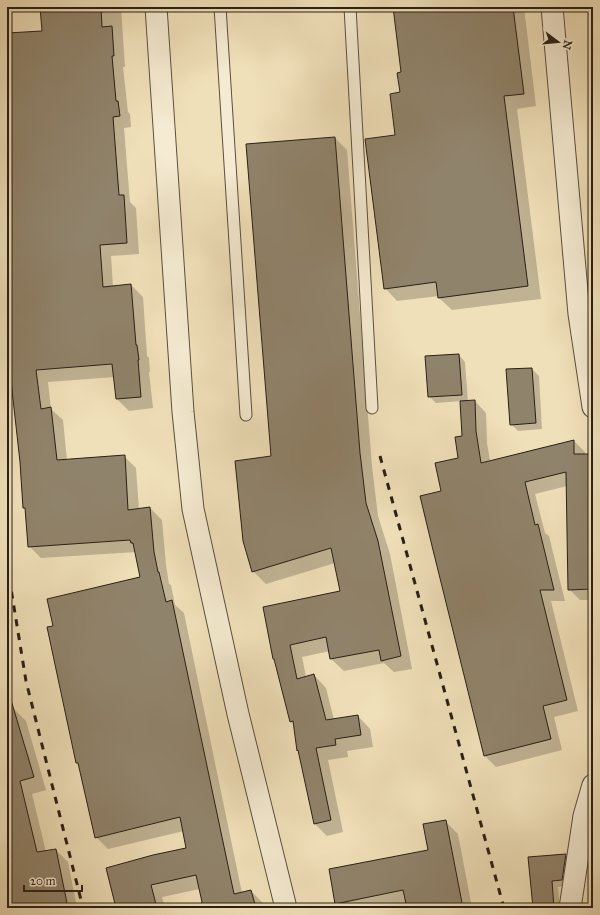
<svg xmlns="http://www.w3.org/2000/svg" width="600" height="915" viewBox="0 0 600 915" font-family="'IM FELL Great Primer',serif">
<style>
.shadow{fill:#0003}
.building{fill:#90836b;stroke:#291f16}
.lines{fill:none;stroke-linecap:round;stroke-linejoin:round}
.service-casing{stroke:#5b4f3f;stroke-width:13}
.minor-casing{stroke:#5b4f3f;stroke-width:23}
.service{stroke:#f5ebd2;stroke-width:11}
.minor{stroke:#f5ebd2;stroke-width:21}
.rail{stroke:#291f16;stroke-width:3;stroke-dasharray:7 7;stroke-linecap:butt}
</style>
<rect width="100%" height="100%" fill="#f0e0b9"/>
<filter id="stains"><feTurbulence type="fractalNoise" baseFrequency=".005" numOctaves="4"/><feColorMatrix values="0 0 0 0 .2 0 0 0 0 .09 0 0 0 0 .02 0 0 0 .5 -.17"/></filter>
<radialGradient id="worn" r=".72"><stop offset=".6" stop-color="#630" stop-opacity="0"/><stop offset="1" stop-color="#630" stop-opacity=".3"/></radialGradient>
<g class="shadow">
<polygon points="41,7 121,7 125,67 123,67 128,112 130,114 131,127 124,128 130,202 136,208 139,254 111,256 113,287 131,285 143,297 147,356 149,358 150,372 149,372 153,408 129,411 117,399 115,377 48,382 51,409 63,420 67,460 124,456 136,468 139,510 150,508 162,520 166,565 169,584 171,585 175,605 184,613 242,893 251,891 263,903 264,908 204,908 200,889 162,897 165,908 117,908 187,849 184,831 108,849 96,837 80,766 77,763 55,627 141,578 136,552 41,558 29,546 26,510 24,508 21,462 12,381 7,376 7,34 43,32"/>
<polygon points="394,7 524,7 536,106 517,109 541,299 452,310 439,298 439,296 397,301 385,288 402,73"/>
<polygon points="335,138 347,150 372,466 378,516 390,554 412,669 394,672 384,663 344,671 331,659 330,651 302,657 306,677 314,675 326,688 334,720 358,716 370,729 373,747 347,751 348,757 328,760 343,832 327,836 314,823 300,752 298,750 294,725 291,721 275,660 341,592 335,563 266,584 253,571 272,457"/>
<polygon points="459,355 465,362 468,402 475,401 486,413 487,443 490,461 574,441 585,452 585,455 589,455 593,458 593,600 580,600 569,589 567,486 535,494 545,533 549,536 565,601 551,601 578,711 554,717 562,750 496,767 485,756 442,492 460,459 463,437 461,401 436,403 429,396"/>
<polygon points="532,369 539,376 542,429 518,431 511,424"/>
<polygon points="7,670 10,682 7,683"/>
<polygon points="13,708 26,721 46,790 32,794 46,852 56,850 68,862 77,908 7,908 7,859 13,858 9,839 7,839 7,710"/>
<polygon points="445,821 458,834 472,908 341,908 336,903 429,851"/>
<polygon points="565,855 572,861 568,886 558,887 560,908 534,908"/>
</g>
<g class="building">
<polygon points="40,7 101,7 102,27 112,26 114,56 112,56 116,101 118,101 120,116 113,117 119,195 124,195 127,243 100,245 103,287 131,284 136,345 137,345 139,360 138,360 141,397 116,399 112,364 36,370 41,409 51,407 57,460 125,455 128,510 150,507 154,552 158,572 159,572 166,602 172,600 234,894 251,890 256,908 202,908 201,903 202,902 196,875 151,885 157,908 116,908 106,868 153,855 186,848 180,817 95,838 78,763 76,763 47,627 53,626 47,599 140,577 133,543 131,543 130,540 28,547 25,508 23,508 20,462 10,372 7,373 7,33 42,31"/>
<polygon points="393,7 513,7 524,94 504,96 528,286 438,298 436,282 384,289 365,139 395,135 390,94 400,92 397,73 401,72"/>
<polygon points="335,137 360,453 366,503 378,541 401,656 381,661 379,650 330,659 326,637 290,645 297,679 314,674 326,720 358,715 361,735 335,739 336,745 316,748 331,820 314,824 298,750 297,751 293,721 290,722 274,659 273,659 263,607 340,591 331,548 252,572 243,541 235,461 271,456 246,144"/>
<polygon points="459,354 462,395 428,397 425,356"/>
<polygon points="532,368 536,423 510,425 506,369"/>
<polygon points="475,400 476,431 481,463 574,440 574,454 590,454 592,589 568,590 566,472 525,482 535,525 538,524 554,590 540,590 567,700 543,706 551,739 484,756 433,550 420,496 441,491 435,463 458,458 455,437 462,436 460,401"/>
<polygon points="7,700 11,700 34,777 20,781 37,852 56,849 68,908 7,908 7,858 12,857 7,836"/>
<polygon points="446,820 463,908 407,908 403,890 335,904 329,869 428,850 423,824"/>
<polygon points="566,854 562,880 552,881 554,908 533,908 528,857"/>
</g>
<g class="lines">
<g class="service-casing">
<g id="service">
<polyline points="220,7 246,415"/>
<polyline points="350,7 372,408"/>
</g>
</g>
<g class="minor-casing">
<g id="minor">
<polyline points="156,7 183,412 193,509 238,714 286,908"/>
<polyline points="552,7 579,314 593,407"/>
<polyline points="570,908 584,816 593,785"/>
</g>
</g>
<use href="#service" class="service"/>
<use href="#minor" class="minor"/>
<g class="rail">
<polyline points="380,456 504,908"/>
<polyline points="7,564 26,681 83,908"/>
</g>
</g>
<rect width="600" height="915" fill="none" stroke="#f0e0b9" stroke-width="24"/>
<rect x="8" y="8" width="584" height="899" fill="none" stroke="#291f16" stroke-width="2"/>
<rect x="12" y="12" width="576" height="891" fill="none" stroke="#291f16"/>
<g transform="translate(558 42) rotate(106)" stroke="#f5ebd2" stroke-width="3" paint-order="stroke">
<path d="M0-3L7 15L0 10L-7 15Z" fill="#291f16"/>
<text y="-6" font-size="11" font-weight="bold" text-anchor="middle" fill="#291f16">N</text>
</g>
<path d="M24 885v6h58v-6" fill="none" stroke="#291f16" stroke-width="2"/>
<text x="30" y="885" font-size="12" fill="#291f16" stroke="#f5ebd2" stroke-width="3" paint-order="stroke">20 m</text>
<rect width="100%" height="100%" filter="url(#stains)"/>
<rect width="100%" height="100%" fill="url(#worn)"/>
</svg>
